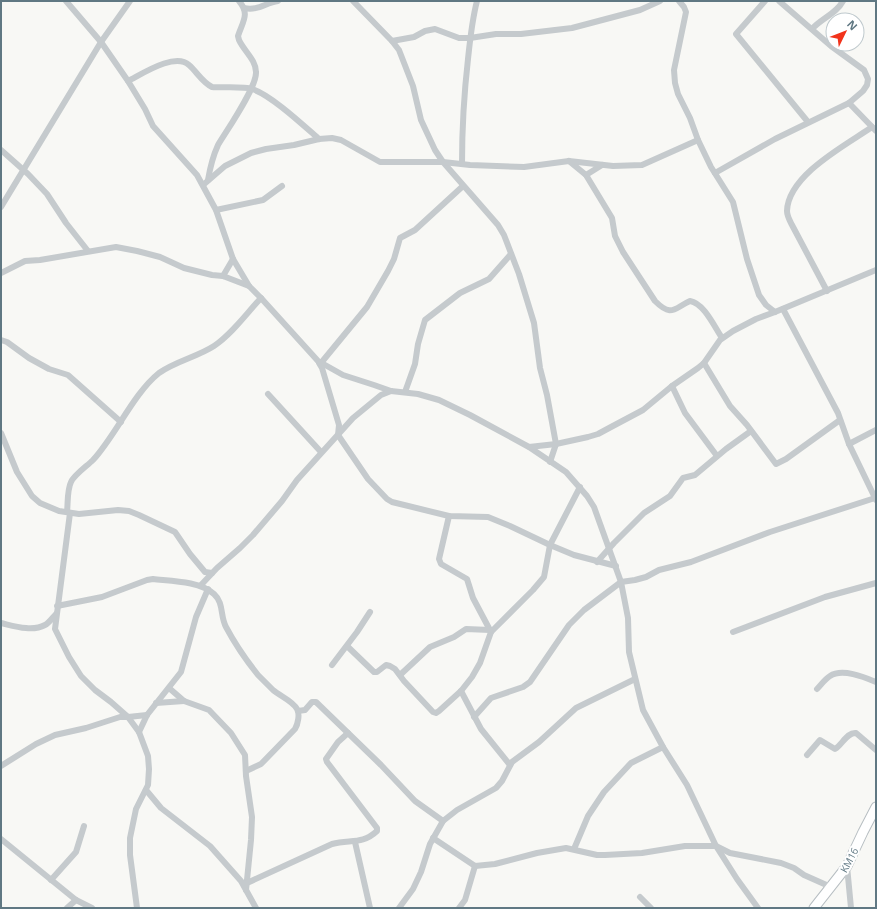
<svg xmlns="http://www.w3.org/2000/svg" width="877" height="909" viewBox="0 0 877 909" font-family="'Open Sans',sans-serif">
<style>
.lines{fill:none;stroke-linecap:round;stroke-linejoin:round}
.secondary-casing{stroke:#b7bec2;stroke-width:11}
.street{stroke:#c5cacd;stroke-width:6}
.secondary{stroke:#fff;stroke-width:9}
.labels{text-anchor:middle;stroke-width:4;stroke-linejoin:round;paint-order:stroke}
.street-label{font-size:10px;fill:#607883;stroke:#fff}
</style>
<rect width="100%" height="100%" fill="#f8f8f5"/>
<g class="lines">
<g class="secondary-casing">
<polyline id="secondary" points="814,908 847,866 863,832 876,807"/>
</g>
<g class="street">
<polyline points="66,1 101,42 128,81 145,109 153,126 197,175 216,210 233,259 249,286 261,298 318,361 343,375 374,385 391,391 418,394 439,400 470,415 529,447 566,472 587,496 594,507 621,582 628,618 629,652 643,710 663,747 687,785 716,846 737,879 758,908"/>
<polyline points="353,1 392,41 399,50 413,86 421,120 435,150 443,162 498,225 504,235 519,274 534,323 540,368 547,395 556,444 550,462"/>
<polyline points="679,1 684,7 686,12 674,70 675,83 678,94 690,118 698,140 711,167 733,202 747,259 759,295 766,305 775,312"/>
<polyline points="765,1 736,34 808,122"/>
<path d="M244 8C258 11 265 3 278 1"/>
<path d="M812 29C822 18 836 14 843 1"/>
<polyline points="392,41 414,37 425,31 435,29 459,38 470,38 496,34 521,34 572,28 640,10 660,1"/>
<path d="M128 81C142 74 175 52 189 65 197 72 202 82 212 87 222 88 244 86 252 89 271 95 303 125 319 139"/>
<polyline points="849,103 876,131"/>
<polyline points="1,150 28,174 47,194 66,223 88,251"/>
<path d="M569 161 586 175 612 218 615 236 623 252 655 301C672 318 674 308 690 301 704 303 715 328 722 338"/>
<path d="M462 164C462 128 464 94 468 59 470 40 472 20 477 1"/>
<polyline points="715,173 775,139 849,103 863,91 867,85 868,79 864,70 831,46 779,1"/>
<polyline points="586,175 602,165"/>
<path d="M208 180C210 168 213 156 218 145 227 130 257 87 256 72 256 60 244 51 239 40L238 36C243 21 250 14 239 1"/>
<polyline points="203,185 225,166 251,153 266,149 294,145 319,139 332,138 341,140 380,162 443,162 470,165 524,167 569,161 613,166 642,165 698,140"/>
<polyline points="1,207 101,42 130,1"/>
<polyline points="216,210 263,200 282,186"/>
<polyline points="1,273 25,261 40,260 116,247 137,251 160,257 184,268 212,275 223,276 249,286"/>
<polyline points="223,276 233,259"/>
<path d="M827 291 792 225C790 221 787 216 787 211 788 175 846 145 872 127"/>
<polyline points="783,309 838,413 849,444 876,500"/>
<polyline points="1,340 7,342 29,358 49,369 68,375 121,422"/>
<polyline points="319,363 322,368 339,425 338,435 368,479 387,499 392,502 449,516 488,517 510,526 550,545 574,555 616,566"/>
<polyline points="321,363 367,307 388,271 394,259 400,238 415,230 463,186"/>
<polyline points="704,363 730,406 747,425 776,464 786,459 840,420"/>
<polyline points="672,386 685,413 717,456"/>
<polyline points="405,392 415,364 418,344 425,320 460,293 489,279 511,254"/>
<polyline points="268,394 321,452"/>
<polyline points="1,433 17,472 32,496 40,503 59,511 79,514 118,510 129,511 139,515 175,532 190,554 205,572 212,573"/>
<polyline points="849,444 876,430"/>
<polyline points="529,447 556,444 588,437 598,434 611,427 643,410 672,386 698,368 704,363 720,340 733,331 756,319 775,312 876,270"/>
<polyline points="449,516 439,559 441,564 467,579 473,598 491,632"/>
<polyline points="597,562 614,543 644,513 670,496 683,478 695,475 726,449 751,431"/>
<polyline points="201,585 217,568 240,548 253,535 282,501 297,480 353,418 381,395 391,391"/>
<path d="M57 606 102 597 147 580 153 579C171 581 200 581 214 594 224 603 220 616 226 627 235 644 246 660 258 675 263 680 268 685 273 690 280 696 293 701 297 709 300 714 298 724 295 729L261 764 246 771"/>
<path d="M1 623C14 626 32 632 45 625 49 623 53 617 56 614"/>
<polyline points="733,632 825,597 876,583"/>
<polyline points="347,646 374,672 377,672 386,665 390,666 395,669 404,681 433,712 436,713 439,711 461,691 472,677 480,663 491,632 533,590 544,577 550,545 580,487"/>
<polyline points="332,665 357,632 370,612"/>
<polyline points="400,675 430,647 454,637 466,629 490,630"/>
<polyline points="169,688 184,701 209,710 231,733 245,755 246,776 252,817 251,840 246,890"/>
<path d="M817 689C821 685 825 679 830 676 842 668 864 677 876 682"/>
<polyline points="461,691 481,729 510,765"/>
<polyline points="156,703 184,701"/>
<polyline points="298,711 305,710 312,702 316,702 381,765 415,801 443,821"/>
<polyline points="474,717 491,698 523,687 530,682 569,625 584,610 621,582 635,580 646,577 659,570 691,562 770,532 875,498"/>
<polyline points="139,732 147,715 181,672 196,617 208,589"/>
<path d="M807 755 820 740 835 749C842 745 847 732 856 733L876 750"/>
<polyline points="1,766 36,744 55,735 86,728 120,717 128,717 147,715"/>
<polyline points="146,790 161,808 210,846 241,881 256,908"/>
<polyline points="433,838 475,866 495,864 537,853 566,848 597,855 605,855 642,853 685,846 716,846 730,853 781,863 794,868 804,875 831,887"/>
<polyline points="1,839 76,900 92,908"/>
<polyline points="355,842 370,908"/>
<polyline points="574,849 588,816 604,792 631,763 663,747"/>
<polyline points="847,866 851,908"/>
<polyline points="51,880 76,852 84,826"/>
<path d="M247 883 332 844C350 839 362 845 377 831V828L327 762 326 759 338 742 348 733"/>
<polyline points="640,897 651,908"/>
<polyline points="67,908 76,900"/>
<path d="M137 908 130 855V838L136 809 148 785 149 769 148 756 139 732 128 717 111 702 95 690 81 676 69 657 55 629 70 513 67 512C68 503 67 490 71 482 74 475 87 466 93 460 116 435 133 394 159 373 176 361 197 357 214 346 232 334 246 314 261 298"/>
<polyline points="399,908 413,889 421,872 430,844 443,821 457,810 496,788 502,781 512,762 539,742 576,708 635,679"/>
<polyline points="459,908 465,900 475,866"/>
</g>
<use href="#secondary" class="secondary"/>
</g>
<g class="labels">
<g class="street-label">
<text transform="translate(849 860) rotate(-62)" y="4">KM16</text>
</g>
</g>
<rect width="877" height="909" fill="none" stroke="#607883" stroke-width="4"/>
<g transform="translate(845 32) rotate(47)"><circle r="19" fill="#ffffff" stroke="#bfc9cd"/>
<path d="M0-3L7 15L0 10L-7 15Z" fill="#f2331b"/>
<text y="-6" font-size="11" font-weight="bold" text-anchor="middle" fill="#607883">N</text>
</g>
</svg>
